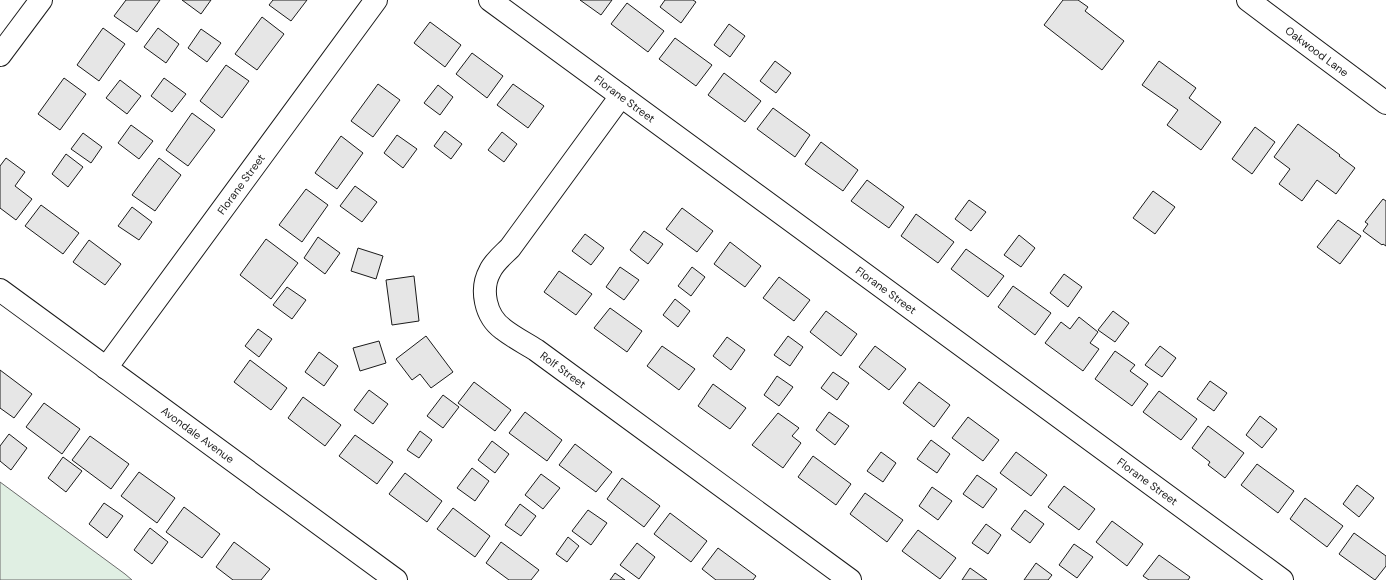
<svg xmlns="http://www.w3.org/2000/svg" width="1386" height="580" viewBox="0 0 1386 580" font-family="'DM Sans',sans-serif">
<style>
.green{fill:#e0efe3;stroke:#6a6a6a}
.building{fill:#e6e6e6;stroke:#1a1a1a}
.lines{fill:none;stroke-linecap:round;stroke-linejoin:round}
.minor-casing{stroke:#1a1a1a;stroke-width:24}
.minor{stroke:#fff;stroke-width:22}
.labels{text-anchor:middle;stroke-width:3;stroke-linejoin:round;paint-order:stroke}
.street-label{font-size:11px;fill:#1a1a1a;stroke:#fff}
</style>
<rect width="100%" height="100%" fill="#fff"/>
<polygon class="green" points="0,482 125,574 132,580 0,580"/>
<g class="building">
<polygon points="126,0 160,0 137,32 114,16"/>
<polygon points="182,0 211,0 201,14"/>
<polygon points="273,0 307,0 291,21 269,5"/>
<polygon points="580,0 612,0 601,15"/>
<polygon points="665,0 693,0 696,2 681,23 660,7"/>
<polygon points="1063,0 1078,0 1088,7 1085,11 1124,41 1102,70 1044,25"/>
<polygon points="627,3 664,31 648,52 611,24"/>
<polygon points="262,17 284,34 257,70 235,54"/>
<polygon points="430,22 461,45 445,67 414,43"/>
<polygon points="729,24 745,36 730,57 714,45"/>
<polygon points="103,28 125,44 99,81 77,65"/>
<polygon points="158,28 179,44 166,63 144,47"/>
<polygon points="201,29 221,43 207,62 188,48"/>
<polygon points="675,38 712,65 696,86 659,59"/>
<polygon points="472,53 503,76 487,98 456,74"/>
<polygon points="775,61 791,73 776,93 760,81"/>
<polygon points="1159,61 1196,88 1189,98 1221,122 1201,150 1167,125 1178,110 1142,85"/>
<polygon points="226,65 249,81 222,118 200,101"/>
<polygon points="724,73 761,101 745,122 708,95"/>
<polygon points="64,78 86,94 60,130 38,114"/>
<polygon points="164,78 186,94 172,112 151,96"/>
<polygon points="120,80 141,96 127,114 106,98"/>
<polygon points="378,84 400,100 373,137 351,121"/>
<polygon points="513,84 544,106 528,128 497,105"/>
<polygon points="438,85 453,97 440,115 424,103"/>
<polygon points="773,108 810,135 795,157 757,129"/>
<polygon points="192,113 215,130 188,166 166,150"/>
<polygon points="1298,124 1340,155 1339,156 1355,168 1336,194 1317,180 1302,201 1279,184 1290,169 1274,157"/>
<polygon points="131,125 153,141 139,159 118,143"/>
<polygon points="1255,127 1275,142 1252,174 1232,159"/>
<polygon points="445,131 462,144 451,159 434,146"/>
<polygon points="502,132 517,144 504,162 488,150"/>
<polygon points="83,133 102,147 91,163 71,149"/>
<polygon points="397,135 417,149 403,168 384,153"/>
<polygon points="341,136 363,153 337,189 315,173"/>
<polygon points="821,142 858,170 843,191 805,164"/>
<polygon points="66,154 83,167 68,187 52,174"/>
<polygon points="6,158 25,172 15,186 32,199 16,220 0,208 0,166"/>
<polygon points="159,158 181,175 155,211 132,195"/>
<polygon points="867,180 904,207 889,228 851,201"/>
<polygon points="355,186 377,202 362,222 340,206"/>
<polygon points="306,189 328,205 302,242 279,225"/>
<polygon points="1153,191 1175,207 1155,234 1133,218"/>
<polygon points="1383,199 1386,201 1386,246 1383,244 1382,245 1363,231 1368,224 1365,222"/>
<polygon points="969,200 986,212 971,231 955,219"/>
<polygon points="41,205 79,233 63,254 25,226"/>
<polygon points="132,207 152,222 139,240 118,226"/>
<polygon points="682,208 713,231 697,252 666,229"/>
<polygon points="916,214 954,242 938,263 901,236"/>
<polygon points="1338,220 1361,236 1340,264 1317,247"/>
<polygon points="644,231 663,244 648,264 630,250"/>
<polygon points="585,234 604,248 591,265 572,251"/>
<polygon points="1019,235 1035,248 1021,267 1004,255"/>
<polygon points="318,237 340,253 325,274 304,258"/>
<polygon points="266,239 298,263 271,299 240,275"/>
<polygon points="89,240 121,264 105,285 73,262"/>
<polygon points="730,242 761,266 745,287 714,264"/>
<polygon points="358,248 383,256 376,279 351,271"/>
<polygon points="966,249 1004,276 988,297 951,269"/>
<polygon points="620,267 639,280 624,300 606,287"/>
<polygon points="692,267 705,277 691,296 678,286"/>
<polygon points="559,271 592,294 576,315 544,292"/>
<polygon points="1064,274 1082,287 1068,307 1050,293"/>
<polygon points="414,276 419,321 392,325 386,280"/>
<polygon points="779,277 810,300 794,321 763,298"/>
<polygon points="1013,286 1051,313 1035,335 998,307"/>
<polygon points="287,287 306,300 292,319 273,305"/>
<polygon points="675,299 690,311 678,327 663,315"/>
<polygon points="610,308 642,331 627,352 594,328"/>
<polygon points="826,311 857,334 841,356 810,332"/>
<polygon points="1113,311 1129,323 1115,342 1098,330"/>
<polygon points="1079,317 1098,332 1090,343 1099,349 1083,371 1045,343 1061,322 1070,329"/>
<polygon points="258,329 272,339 259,357 245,346"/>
<polygon points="426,336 453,372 431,388 420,374 412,380 396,359"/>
<polygon points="788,336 803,347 790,366 774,355"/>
<polygon points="727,337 745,350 731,370 713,356"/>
<polygon points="379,341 386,363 360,371 353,348"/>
<polygon points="662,346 695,369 679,390 647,366"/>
<polygon points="875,346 906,369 889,390 859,367"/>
<polygon points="1160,346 1176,358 1162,377 1145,365"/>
<polygon points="1115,351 1135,365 1130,371 1148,384 1132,406 1095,379"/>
<polygon points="319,352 338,366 324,386 305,372"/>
<polygon points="250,360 287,388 271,410 234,382"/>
<polygon points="0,370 32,394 14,418 0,408"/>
<polygon points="833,372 849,383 837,400 821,388"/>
<polygon points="777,376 793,387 779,406 764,395"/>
<polygon points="1210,381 1227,393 1214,411 1197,399"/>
<polygon points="474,382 511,410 495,431 458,403"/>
<polygon points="919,382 950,405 934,427 903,403"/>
<polygon points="713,384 746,408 730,429 698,406"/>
<polygon points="369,390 388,404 373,424 354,410"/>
<polygon points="1159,391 1197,419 1181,440 1143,412"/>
<polygon points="443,395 459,407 443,428 427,416"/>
<polygon points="303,397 341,425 325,446 288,418"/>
<polygon points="44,403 80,429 62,454 26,427"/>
<polygon points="525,412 562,440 547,461 509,433"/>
<polygon points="829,412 849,426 835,445 816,430"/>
<polygon points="778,413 799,428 792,436 801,443 783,468 752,445"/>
<polygon points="1260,416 1277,429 1262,448 1246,435"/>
<polygon points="968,417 999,440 983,461 952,438"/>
<polygon points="1208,426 1244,453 1225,478 1208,465 1210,462 1192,448"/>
<polygon points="420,431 432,440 419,458 407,450"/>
<polygon points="9,434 27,448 11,470 0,461 0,446"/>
<polygon points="355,435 393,462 377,484 339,456"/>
<polygon points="90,436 129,464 111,489 72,460"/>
<polygon points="931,440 950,454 937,473 917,459"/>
<polygon points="492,441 509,454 495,473 478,460"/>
<polygon points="575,444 612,472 596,492 559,465"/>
<polygon points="881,452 896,463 883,482 867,471"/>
<polygon points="1016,452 1047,475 1031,496 1000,473"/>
<polygon points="813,456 851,484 836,505 798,477"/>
<polygon points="63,457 82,471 66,492 48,478"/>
<polygon points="1257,464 1294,491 1278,513 1241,485"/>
<polygon points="472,468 489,481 475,501 457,488"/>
<polygon points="139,472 175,498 157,523 121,496"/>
<polygon points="405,473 442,501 427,522 389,494"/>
<polygon points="541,474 560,488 543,509 525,495"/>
<polygon points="977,475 997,489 983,508 963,494"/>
<polygon points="622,478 660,506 644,527 607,499"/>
<polygon points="1357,485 1374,498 1359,517 1343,504"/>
<polygon points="1064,486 1095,509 1079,530 1048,507"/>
<polygon points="932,487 952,501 938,520 919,506"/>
<polygon points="865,493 903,520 887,542 850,514"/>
<polygon points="1305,498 1343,526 1327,547 1290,519"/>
<polygon points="104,503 123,516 107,538 89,524"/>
<polygon points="520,504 536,516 521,536 505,525"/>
<polygon points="184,507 220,534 202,558 166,532"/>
<polygon points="453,508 490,536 475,557 437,529"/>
<polygon points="588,510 607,523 591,545 572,531"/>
<polygon points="1025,510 1044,524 1030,543 1011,529"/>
<polygon points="670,513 707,541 691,562 654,534"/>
<polygon points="1112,521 1143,544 1127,566 1096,542"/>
<polygon points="986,524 1001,535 988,554 972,543"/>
<polygon points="150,528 168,542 152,564 134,550"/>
<polygon points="918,530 956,558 940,579 902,551"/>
<polygon points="1354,533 1386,556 1386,566 1375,580 1339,554"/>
<polygon points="568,537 579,546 567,562 556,554"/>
<polygon points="234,542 270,569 261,580 233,580 216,567"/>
<polygon points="501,542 539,570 531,580 509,580 486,563"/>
<polygon points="637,543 655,557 639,579 620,565"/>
<polygon points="1074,544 1093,557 1077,578 1059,565"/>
<polygon points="718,548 756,576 753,580 716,580 702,569"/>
<polygon points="1159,555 1190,577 1188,580 1149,580 1143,576"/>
<polygon points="1036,563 1052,575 1048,580 1024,580"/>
<polygon points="970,568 987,580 962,580"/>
<polygon points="615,573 625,580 610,580"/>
</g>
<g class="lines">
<g class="minor-casing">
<g id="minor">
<path id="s1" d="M490 0 1282 580"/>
<path id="s2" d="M1248 0 1386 103"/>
<polyline points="0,55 41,0"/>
<path id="s3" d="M621 96 510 248C503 255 494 262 490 271 480 289 485 316 503 329 513 337 525 343 536 350L850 580"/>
<path id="s4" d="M0 290 396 580"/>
<path id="s5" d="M106 368 376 0"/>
</g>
</g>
<use href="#minor" class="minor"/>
</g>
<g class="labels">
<g class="street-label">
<text dy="4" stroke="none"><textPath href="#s2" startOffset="86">Oakwood Lane</textPath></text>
<text dy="4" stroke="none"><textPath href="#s1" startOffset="167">Florane Street</textPath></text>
<text dy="4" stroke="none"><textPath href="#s5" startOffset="228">Florane Street</textPath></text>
<text dy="4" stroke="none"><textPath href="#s1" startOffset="491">Florane Street</textPath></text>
<text dy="4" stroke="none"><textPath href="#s3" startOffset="356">Rolf Street</textPath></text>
<text dy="4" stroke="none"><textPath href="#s4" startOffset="245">Avondale Avenue</textPath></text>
<text dy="4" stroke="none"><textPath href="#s1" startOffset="815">Florane Street</textPath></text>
</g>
</g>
</svg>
